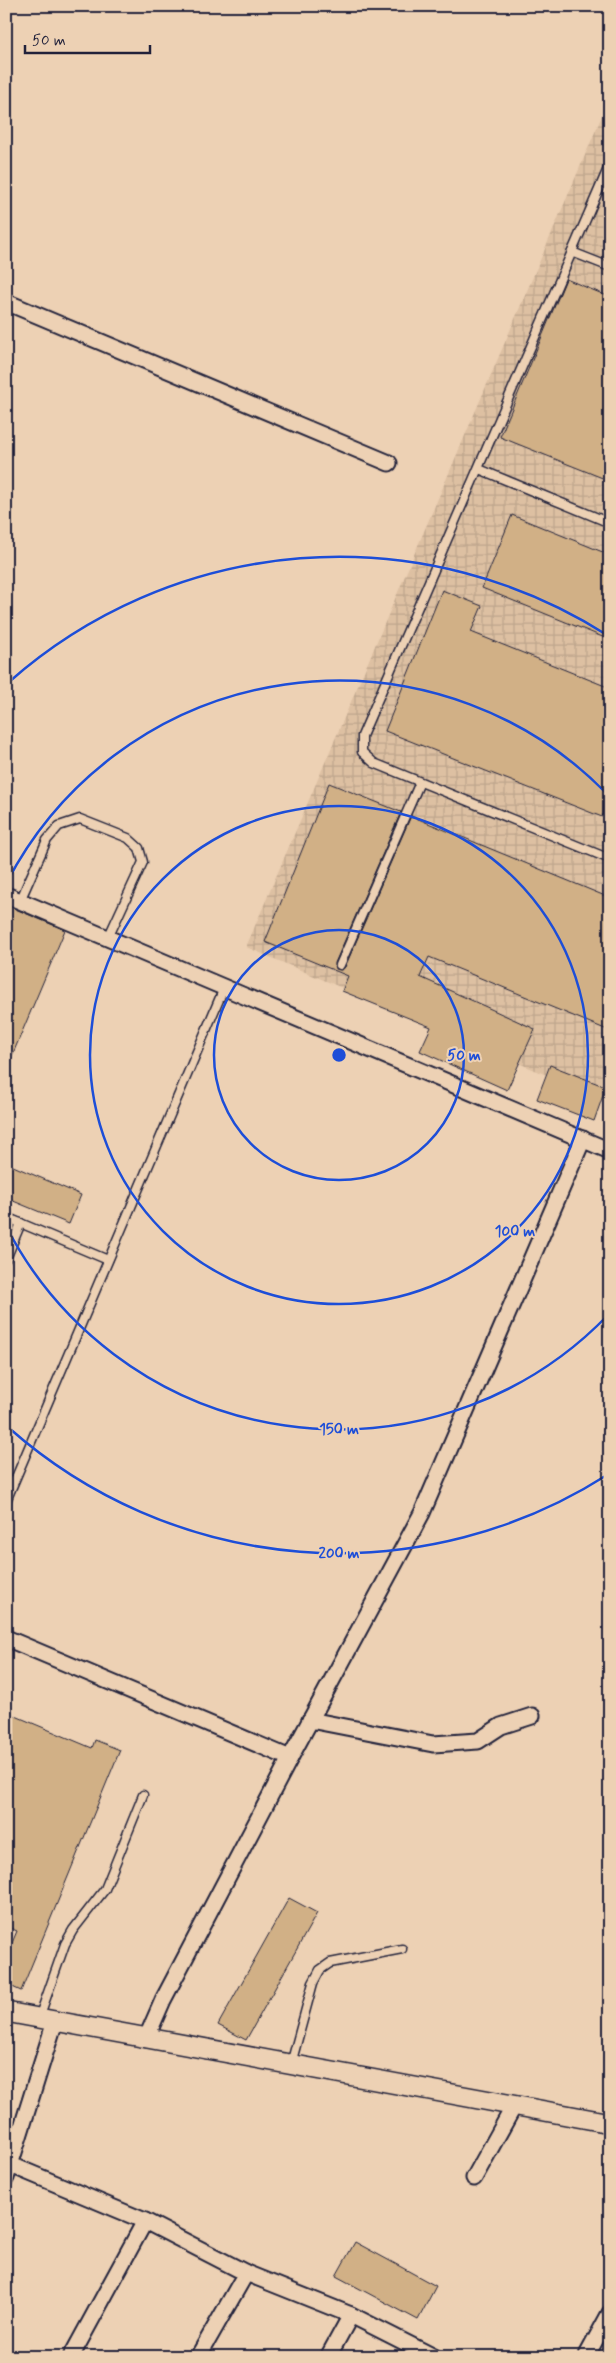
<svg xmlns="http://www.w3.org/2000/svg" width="616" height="2363" viewBox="0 0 616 2363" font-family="Mynerve,sans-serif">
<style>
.industrial{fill:url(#industrial-grid)}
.building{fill:#d1b086;stroke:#22223b}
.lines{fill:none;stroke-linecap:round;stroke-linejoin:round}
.service-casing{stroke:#22223b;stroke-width:11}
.minor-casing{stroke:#22223b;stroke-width:19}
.tertiary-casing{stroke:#22223b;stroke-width:22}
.service{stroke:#edd1b4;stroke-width:8}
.minor{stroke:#edd1b4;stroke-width:15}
.tertiary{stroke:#edd1b4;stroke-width:19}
.ring{fill:none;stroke:#1d4ed8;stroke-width:2.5}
.centre{fill:#1d4ed8;stroke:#edd1b4;stroke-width:2.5}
.ring-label{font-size:15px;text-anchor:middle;font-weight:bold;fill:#1d4ed8;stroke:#edd1b4;stroke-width:4;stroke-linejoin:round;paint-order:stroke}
</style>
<defs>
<pattern id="industrial-grid" width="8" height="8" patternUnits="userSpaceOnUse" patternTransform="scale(1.25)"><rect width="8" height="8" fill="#ddc0a2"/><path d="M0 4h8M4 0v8" fill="none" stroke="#bda58c"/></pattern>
</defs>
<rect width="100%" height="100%" fill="#edd1b4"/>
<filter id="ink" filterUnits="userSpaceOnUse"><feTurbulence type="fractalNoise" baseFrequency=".02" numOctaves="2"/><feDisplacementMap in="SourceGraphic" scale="10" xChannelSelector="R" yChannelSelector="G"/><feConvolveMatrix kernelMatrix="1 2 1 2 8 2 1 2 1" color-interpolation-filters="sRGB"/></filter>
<g filter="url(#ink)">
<polygon class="industrial" points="610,97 610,1102 246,947"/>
<g class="building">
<polygon points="566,279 610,297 610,481 500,437"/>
<polygon points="512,515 610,555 610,640 482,588"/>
<polygon points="442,590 482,606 471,632 610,688 610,798 602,817 385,731"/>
<polygon points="329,783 401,812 335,963 336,969 341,970 345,967 411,816 610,898 610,1031 429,957 420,977 535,1029 507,1090 420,1051 431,1027 342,991 348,976 265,942"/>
<polygon points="6,905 65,930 6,1070"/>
<polygon points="550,1065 606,1087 594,1121 537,1099"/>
<polygon points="6,1163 81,1195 69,1224 6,1198"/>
<polygon points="6,1712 92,1748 95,1740 120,1750 21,1991 6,1984 6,1957 17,1931 6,1926"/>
<polygon points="289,1898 317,1913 246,2040 218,2025"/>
<polygon points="355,2242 436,2286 418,2320 336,2276"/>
</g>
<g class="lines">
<g class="service-casing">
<g id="service">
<polyline points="610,164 362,736 362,752 374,763 610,859"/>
<polyline points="572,252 610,267"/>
<polyline points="479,469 610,523"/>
<polyline points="20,901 47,840 59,826 80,819 128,838 139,848 143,862 108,938"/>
<polyline points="340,965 420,782"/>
<polyline points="6,1217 108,1260"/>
<polyline points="6,1259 21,1223"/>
<polyline points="6,1501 224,988"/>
<polyline points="39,2018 65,1944 73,1930 105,1889 143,1795"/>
<polyline points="291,2064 313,1983 320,1970 330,1963 402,1949"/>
</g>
</g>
<g class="minor-casing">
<g id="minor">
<polyline points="6,302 389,463"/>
<polyline points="6,895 610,1151"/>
<polyline points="6,1638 290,1758"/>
<polyline points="310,1720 433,1744 478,1741 501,1726 532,1716"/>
<polyline points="146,2039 163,2000 290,1758 422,1513 583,1139"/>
<polyline points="11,2165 145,2221 246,2273 351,2315 434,2357"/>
<polyline points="6,2178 55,2021"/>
<polyline points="474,2178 514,2106"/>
<polyline points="71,2357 145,2221"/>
<polyline points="198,2357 246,2273"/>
<polyline points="328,2357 351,2315"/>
<polyline points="586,2357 610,2313"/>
</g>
</g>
<g class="tertiary-casing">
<polyline id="tertiary" points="6,2012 610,2123"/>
</g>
<use href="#service" class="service"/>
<use href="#minor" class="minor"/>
<use href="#tertiary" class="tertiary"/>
</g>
</g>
<g class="ring">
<circle cx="339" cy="1055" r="125"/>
<circle cx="339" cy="1055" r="249"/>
<path d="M608 1315A374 374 0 0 1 7 1228M7 882A374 374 0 0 1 608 795"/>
<path d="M607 1475A498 498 0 0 1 9 1428M9 682A498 498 0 0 1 607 635"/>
</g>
<circle cx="339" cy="1055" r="8" class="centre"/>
<g class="ring-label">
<text x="464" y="1060">50 m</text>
<text x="515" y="1236">100 m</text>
<text x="339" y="1434">150 m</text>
<text x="339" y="1558">200 m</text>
</g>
<rect width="616" height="2363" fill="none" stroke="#edd1b4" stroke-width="25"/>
<rect x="12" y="12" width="591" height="2338" fill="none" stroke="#22223b" stroke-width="2" filter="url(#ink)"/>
<path d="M25 45v8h125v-8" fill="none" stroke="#22223b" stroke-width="2.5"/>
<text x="32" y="45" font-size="15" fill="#22223b" stroke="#edd1b4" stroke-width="4" paint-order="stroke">50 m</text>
</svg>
